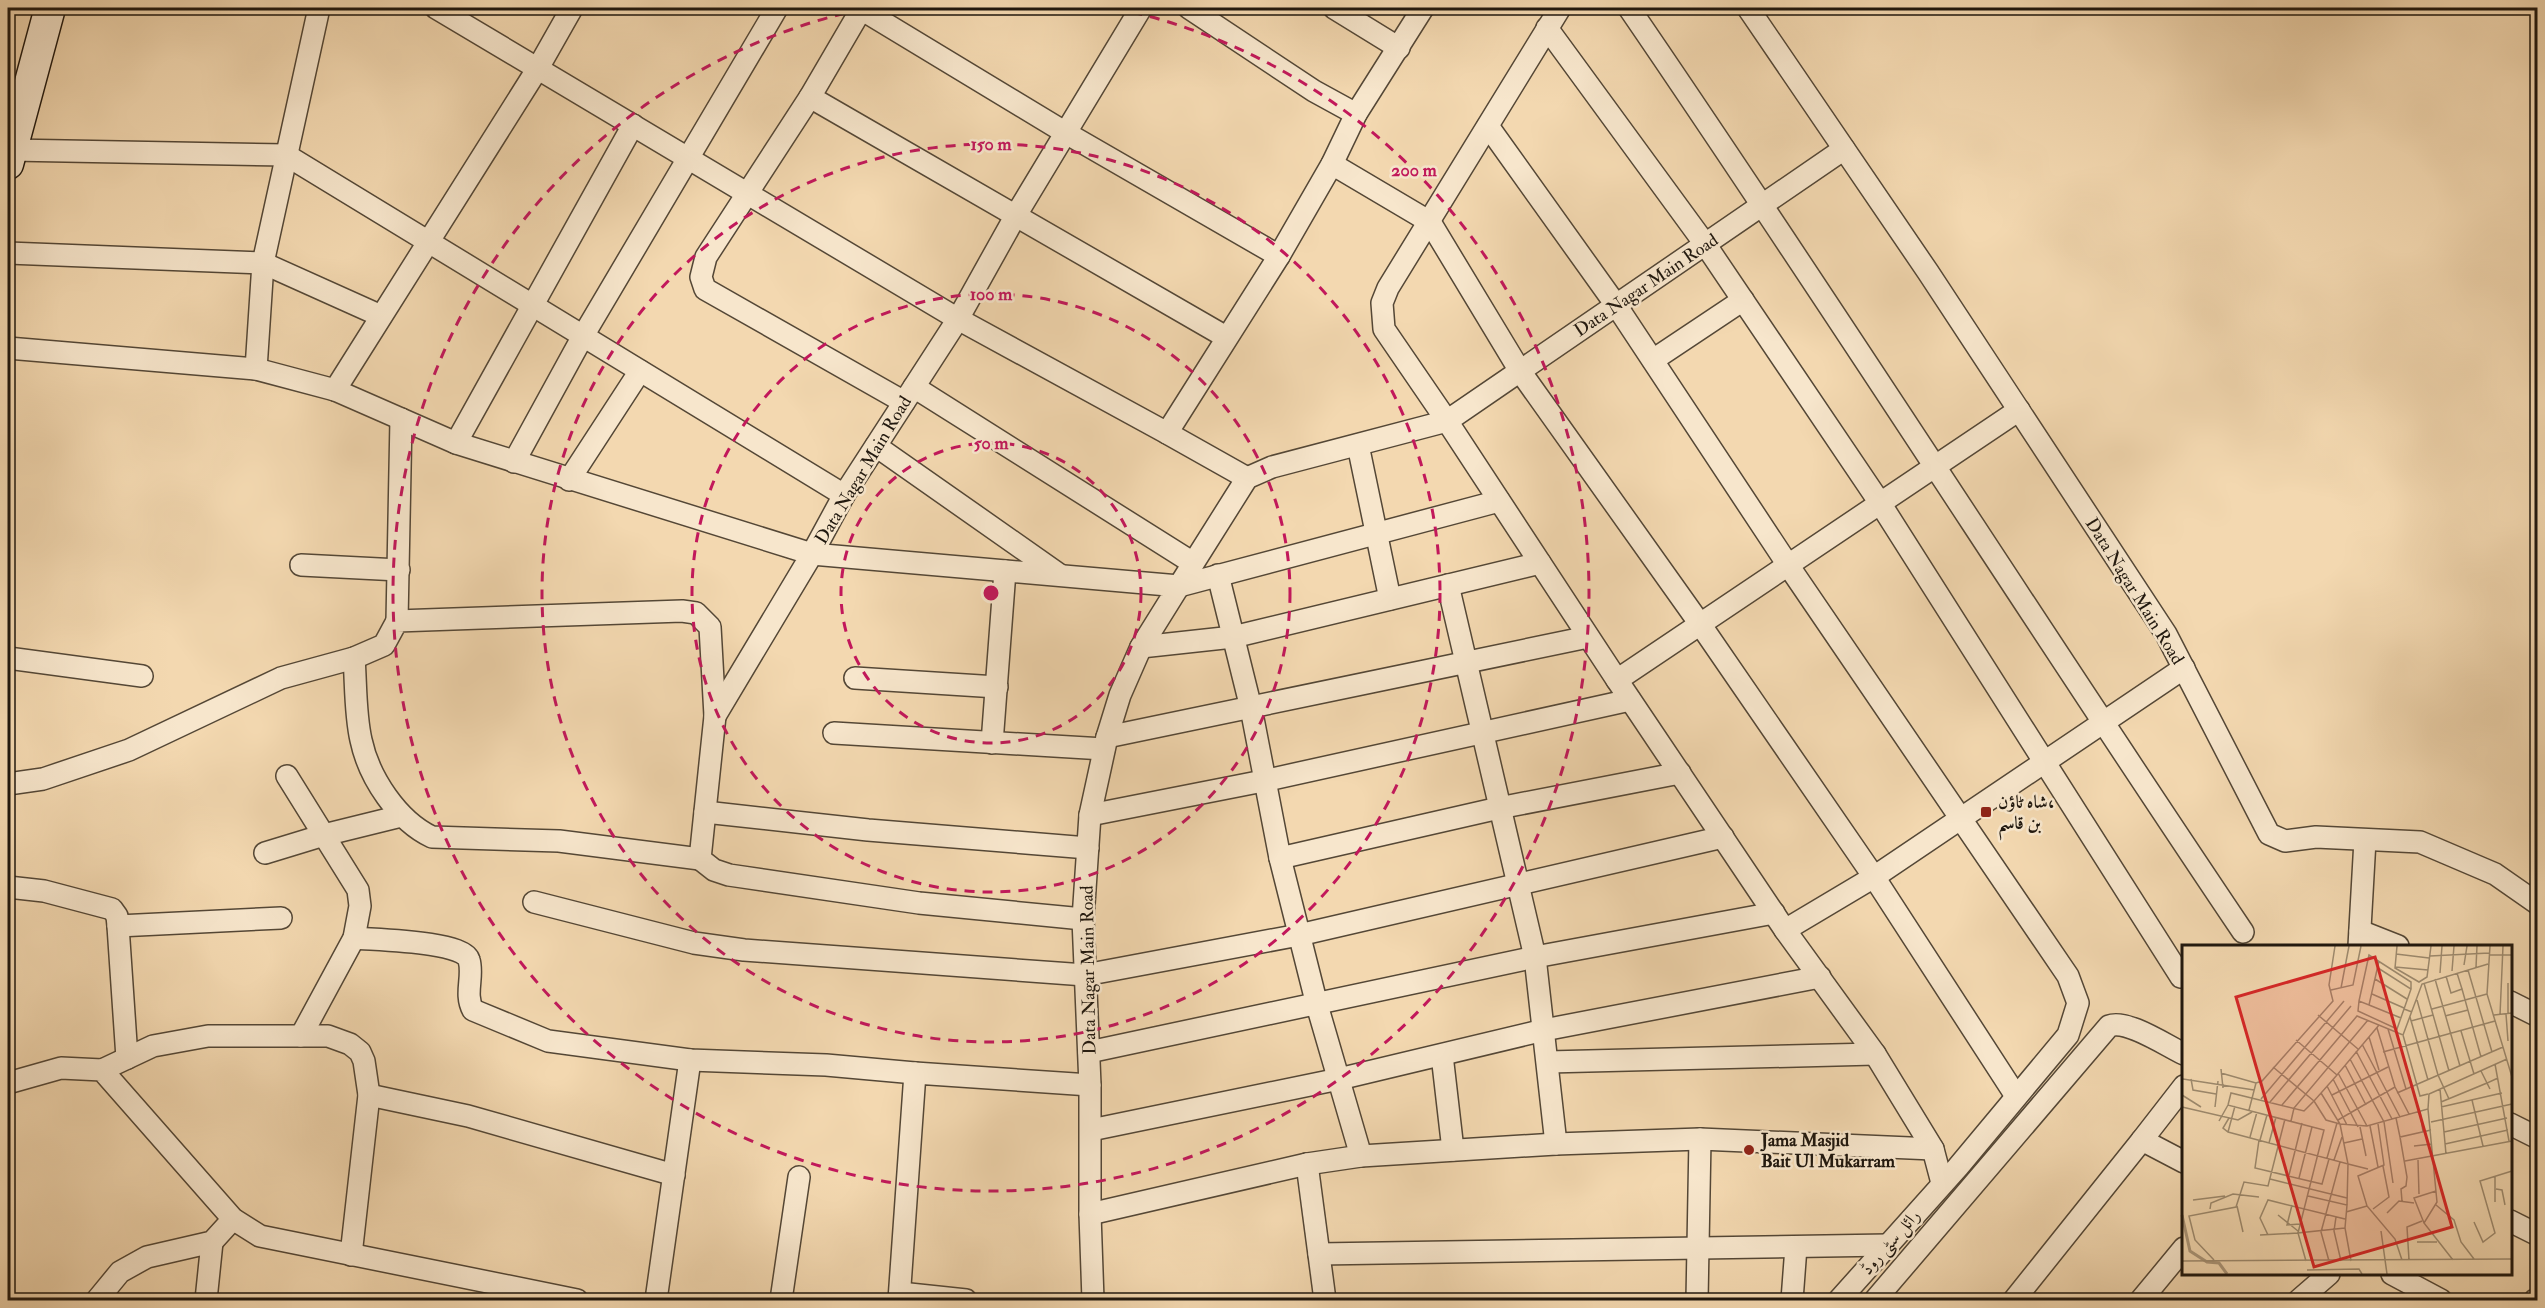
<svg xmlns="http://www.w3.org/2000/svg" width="2545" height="1308" viewBox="0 0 2545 1308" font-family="'IM FELL Double Pica',Amiri,serif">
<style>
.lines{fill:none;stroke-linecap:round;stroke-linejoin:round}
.street-casing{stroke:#544736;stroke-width:24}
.secondary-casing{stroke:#1f170e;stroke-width:33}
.street{stroke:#f7e6cc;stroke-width:21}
.secondary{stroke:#f7e6cc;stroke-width:30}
.ring{fill:none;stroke:#c2185b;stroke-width:3;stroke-dasharray:10 8}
.poi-dot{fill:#8f2418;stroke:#f7e6cc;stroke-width:2}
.labels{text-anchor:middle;stroke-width:5;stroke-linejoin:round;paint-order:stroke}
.street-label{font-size:18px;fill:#1f170e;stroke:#f7e6cc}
.poi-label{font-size:18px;font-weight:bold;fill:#1f170e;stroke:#f7e6cc;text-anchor:start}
.inset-river{fill:none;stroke:#ab9679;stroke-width:3}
.inset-road{fill:none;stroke:#9e8b6f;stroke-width:1.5}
.view{fill:#d62828;fill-opacity:0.15;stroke:#d62828;stroke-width:3}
.inset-edge{fill:none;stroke:#1f170e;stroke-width:3}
.centre{fill:#c2185b;stroke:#f7e6cc;stroke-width:3}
.ring-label{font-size:18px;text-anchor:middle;font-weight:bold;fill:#c2185b;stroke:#f7e6cc;stroke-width:5;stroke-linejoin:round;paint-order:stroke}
</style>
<rect width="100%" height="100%" fill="#f3d8b0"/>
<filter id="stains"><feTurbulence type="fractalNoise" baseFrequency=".00333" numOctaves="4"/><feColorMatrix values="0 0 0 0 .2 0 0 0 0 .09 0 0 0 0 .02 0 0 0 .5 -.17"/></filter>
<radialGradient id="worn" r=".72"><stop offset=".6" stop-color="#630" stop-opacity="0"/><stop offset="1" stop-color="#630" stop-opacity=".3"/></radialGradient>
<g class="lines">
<g class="street-casing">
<g id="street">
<polyline points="436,8 958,319 1167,433 1279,256 1332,164 1356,114 1423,8"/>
<polyline points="862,8 810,97 706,257 701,277 705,289 904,402"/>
<polyline points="1189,8 1314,91 1356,114"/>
<polyline points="1334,8 1399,48"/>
<path d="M1629 8C1838 313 2036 625 2243 932"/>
<polyline points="1748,8 1928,272 2166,634 2269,834 2285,841 2316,837 2420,842 2495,874 2538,904"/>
<polyline points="861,9 1066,133 1279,256"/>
<polyline points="1547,28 1705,244 1880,503 2181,977"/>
<polyline points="810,97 1226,337"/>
<polyline points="1488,126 1616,305 1788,565 2068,976 2078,1003 2068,1035 1958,1167 1839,1300"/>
<polyline points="11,150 286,155 844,495"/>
<polyline points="1332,164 1430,222 1520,371 1700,624 1874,877 2016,1096"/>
<polyline points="8,253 263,263 381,316"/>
<polyline points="8,348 256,369 335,390 456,443 633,125"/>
<polyline points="1653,360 1743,300"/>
<polyline points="256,369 263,263 319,8"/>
<polyline points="914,387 1193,563"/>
<polyline points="335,390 538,68 572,8"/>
<polyline points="1167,433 1247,478"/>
<polyline points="456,443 812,554 715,716"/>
<polyline points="1358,445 1390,599"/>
<polyline points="876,446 1060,575"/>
<polyline points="514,462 583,336 777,8"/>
<polyline points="569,480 640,371"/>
<polyline points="1499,501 1179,586 1247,478 1272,467 1447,421 1384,329 1382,303 1388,288 1560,8"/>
<polyline points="301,565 399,570"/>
<polyline points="1218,575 1251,708 1280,858 1317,1005 1361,1156"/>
<polyline points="1448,585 1535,957 1556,1144"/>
<polyline points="397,621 401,419"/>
<polyline points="1141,647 1233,637 1540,563"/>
<polyline points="8,658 142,676"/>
<path d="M354 658C356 684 355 714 361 740 369 778 398 821 432 837L559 841 700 859"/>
<polyline points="855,678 997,687"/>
<polyline points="1617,680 1447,421 1844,149"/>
<polyline points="834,733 1104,749"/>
<polyline points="1107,737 1588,637"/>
<polyline points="992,743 1005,571"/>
<polyline points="287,776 358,890 360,906 354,938 301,1036"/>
<polyline points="8,784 43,779 129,750 281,678 354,658 384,645 397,621 682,611 696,613 710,627 715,716 700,859 714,870 729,875 919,903 1083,919"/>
<polyline points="705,812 868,830 1088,848"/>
<polyline points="1090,815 1263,781 1630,700"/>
<polyline points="265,853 324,835 401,816"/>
<polyline points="1280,858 1499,808 1680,773"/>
<polyline points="8,887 44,891 112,909 117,916 118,926 127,1058"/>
<polyline points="534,902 694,943 744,950 1085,975 1299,935 1723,837"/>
<polyline points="118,926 281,918"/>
<polyline points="1785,930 1874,877 2184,668"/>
<polyline points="2360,931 2398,946"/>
<path d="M354 938C373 940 464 941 469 960 474 976 464 994 473 1010L548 1041 690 1060 826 1065 915 1073"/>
<polyline points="2359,946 2365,840"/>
<polyline points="2510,1002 2538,1016"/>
<polyline points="1089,1052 1535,957 1774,913"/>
<polyline points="1442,1055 1453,1150"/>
<polyline points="1548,1062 1875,1054"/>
<polyline points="102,1070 153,1046 208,1036 328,1036 350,1044 360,1052 364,1061 369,1095 351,1255"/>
<polyline points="8,1083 61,1068 102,1070 233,1219 260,1236 577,1300"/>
<polyline points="2184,1086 2142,1140 2184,1162"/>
<polyline points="369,1095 468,1116 674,1175"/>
<polyline points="2510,1124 2538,1138"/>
<polyline points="1091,1130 1339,1079 1544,1030 1820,977"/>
<polyline points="1307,1164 1325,1300"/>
<polyline points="1942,1183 1933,1149 1875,1054 1785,930 1617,680 2019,410"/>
<polyline points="1090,1214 1307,1164 1361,1156 1556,1144 1700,1139 1933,1149"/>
<polyline points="2510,1221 2538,1235"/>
<polyline points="1319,1254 1888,1245"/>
<polyline points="2392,1274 2441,1300"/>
<polyline points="900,1293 966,1300"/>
<polyline points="97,1300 120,1272 147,1257 212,1242 233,1219"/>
<polyline points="206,1300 212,1242"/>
<polyline points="656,1300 690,1060"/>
<polyline points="781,1300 799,1177"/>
<polyline points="899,1300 915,1073 1090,1085"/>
<polyline points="1093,1300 1090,1214 1090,1085 1083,919 1090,815 1107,737 1120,695 1141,647 1179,586 812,554 844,495 958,319 1016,215 1141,8"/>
<polyline points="1697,1300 1700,1139"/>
<polyline points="1792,1300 1796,1247"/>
<path d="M1875 1300 2109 1026C2127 1019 2165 1045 2184 1054"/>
<polyline points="2014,1300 2142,1140"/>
<polyline points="2141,1300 2184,1248"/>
<polyline points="2299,1300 2329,1274"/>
<polyline points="2535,1300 2538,1299"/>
</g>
</g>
<g class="secondary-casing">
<polyline id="secondary" points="8,164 50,8"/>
</g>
<use href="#street" class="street"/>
<use href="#secondary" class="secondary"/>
</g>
<g class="ring">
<circle cx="991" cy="593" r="150"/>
<circle cx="991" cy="593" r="299"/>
<circle cx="991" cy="593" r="449"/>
<path d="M1115 8A598 598 0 1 1 867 8"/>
</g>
<g class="poi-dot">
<rect x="1980" y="806" width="12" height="12" rx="3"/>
<circle cx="1749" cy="1150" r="6"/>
</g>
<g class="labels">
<g class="street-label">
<text transform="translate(1646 285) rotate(-34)" y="6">Data Nagar Main Road</text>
<text transform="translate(863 470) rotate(-59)" y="6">Data Nagar Main Road</text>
<text transform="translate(2135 591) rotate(58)" y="6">Data Nagar Main Road</text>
<text transform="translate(1088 970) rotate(-91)" y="6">Data Nagar Main Road</text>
<text transform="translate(1890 1242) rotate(-49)" y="6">رائل سٹی روڈ</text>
</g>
<g class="poi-label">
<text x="1998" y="808">شاہ ٹاؤن،<tspan x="1998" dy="21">بن قاسم</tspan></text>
<text x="1761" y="1146">Jama Masjid<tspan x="1761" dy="21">Bait Ul Mukarram</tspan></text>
</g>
</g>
<g transform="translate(2182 945)">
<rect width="330" height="330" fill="#f3d8b0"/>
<path class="inset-river" d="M0 270 8 306 25 317 37 318 45 329"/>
<path class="inset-road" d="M215 1 213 23 237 37 245 32 249 1M308 1 305 49 330 132M214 9 247 13M307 10H330M248 11 307 8M197 16 187 60 177 56 176 66 215 84 222 64M282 20 285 1M213 22 246 25M294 22 295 1M196 23 229 44 222 64 230 67M286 25 310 107M270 26 272 1M258 28 260 1M264 31 269 48 280 44 275 28M193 34 225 54M253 34 278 121M242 38 267 126M159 43 167 1M280 44 299 112M149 45 171 40 179 1M190 49 222 63M235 55 256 130 267 154M177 56 187 10 229 37V44M187 60 219 73M250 64 305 49M326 68V38M324 69 326 96M136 70 176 104M312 70 330 68M318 70 321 1M263 71 286 65M228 72 246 135M229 76 251 70M195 83 213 142 227 169M206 84 224 144M279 86 292 129M221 90 238 151 246 149M187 92 197 125M114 95 155 130 197 80M180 99 218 172M174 106 210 174M201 107 313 76M168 114 202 177 211 238M313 119 327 196M163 120 184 160M91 122 132 156 155 130M39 124 41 143M39 128 74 138 67 165M156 128 185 181M1 134 72 145M9 134 11 145 34 149M151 134 176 182M74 138 80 136 151 56 147 40 153 1M145 141 165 180M258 144 264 209M308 144 305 138 316 133M215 148 321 102M0 150 19 162M150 150 206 122M79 154 162 56M290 155 301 201M88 157 169 61M259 157 305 138 299 126M46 160 49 148 122 166 132 156 144 175 158 179 139 148M100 160 175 71 221 90 240 39 306 19M0 162 56 175 70 167M33 162 36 136M259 162 320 148M246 164 255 257 242 278 271 315M238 166 241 187M47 173 41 183 46 187 166 219 158 179 185 181 246 164 247 149 325 114M214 173 218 192 249 185M156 175 213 142M37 176 46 160 142 185 116 288 78 290M109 176 112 163 186 75M249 177 330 159M196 179 202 220 176 231 185 261 213 294 220 315M188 181 196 222M178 182 184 211M46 187 53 161M262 187 325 173M68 192 75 167M218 192 225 232 224 241 219 244 220 256M77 195 73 223 140 239 147 214M78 195 85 170M87 198 94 172M162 198 180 194M263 199 326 185M232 201 250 199M145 213 155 178M152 215 160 192M236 215 237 249M223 216 330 196M107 230 120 178M313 232V257M117 233 130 182M88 234 165 253M314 244 320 245 323 260M126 251 165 260 163 283 169 316M11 255 43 251M110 260 105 280 118 279M165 260 166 219 186 224M254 260 272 275 279 297 292 314M55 261 61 287M28 264 29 258 51 249 77 252M191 264 207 252 201 221M164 267 185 261M205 268 217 256 232 258M96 270 116 286M154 272 152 286 159 316M292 277 301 297 313 288 298 236 330 226M242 278 232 253 254 246M199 286 205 329M86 290 78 273 86 255 163 274M235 297H255M32 315 13 295 7 271 54 262 62 237 86 241 103 174M227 315 225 282 240 276M0 316 330 314M124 316 116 288 163 283M147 316 139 287 158 217M125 325 177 324 180 329"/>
<path class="view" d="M193 12 270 282 132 322 54 52Z"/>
<rect width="330" height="330" class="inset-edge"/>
</g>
<circle cx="991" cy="593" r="9" class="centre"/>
<g class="ring-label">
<text x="991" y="150">150 m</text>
<text x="1414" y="176">200 m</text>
<text x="991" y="300">100 m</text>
<text x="991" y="449">50 m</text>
</g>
<rect width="2545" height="1308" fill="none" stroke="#f3d8b0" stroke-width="30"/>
<rect x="9" y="9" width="2527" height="1290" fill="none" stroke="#1f170e" stroke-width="3"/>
<rect x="15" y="15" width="2515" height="1278" fill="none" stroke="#1f170e" stroke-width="1.5"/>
<rect width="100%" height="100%" filter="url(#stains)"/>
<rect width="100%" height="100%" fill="url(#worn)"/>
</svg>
